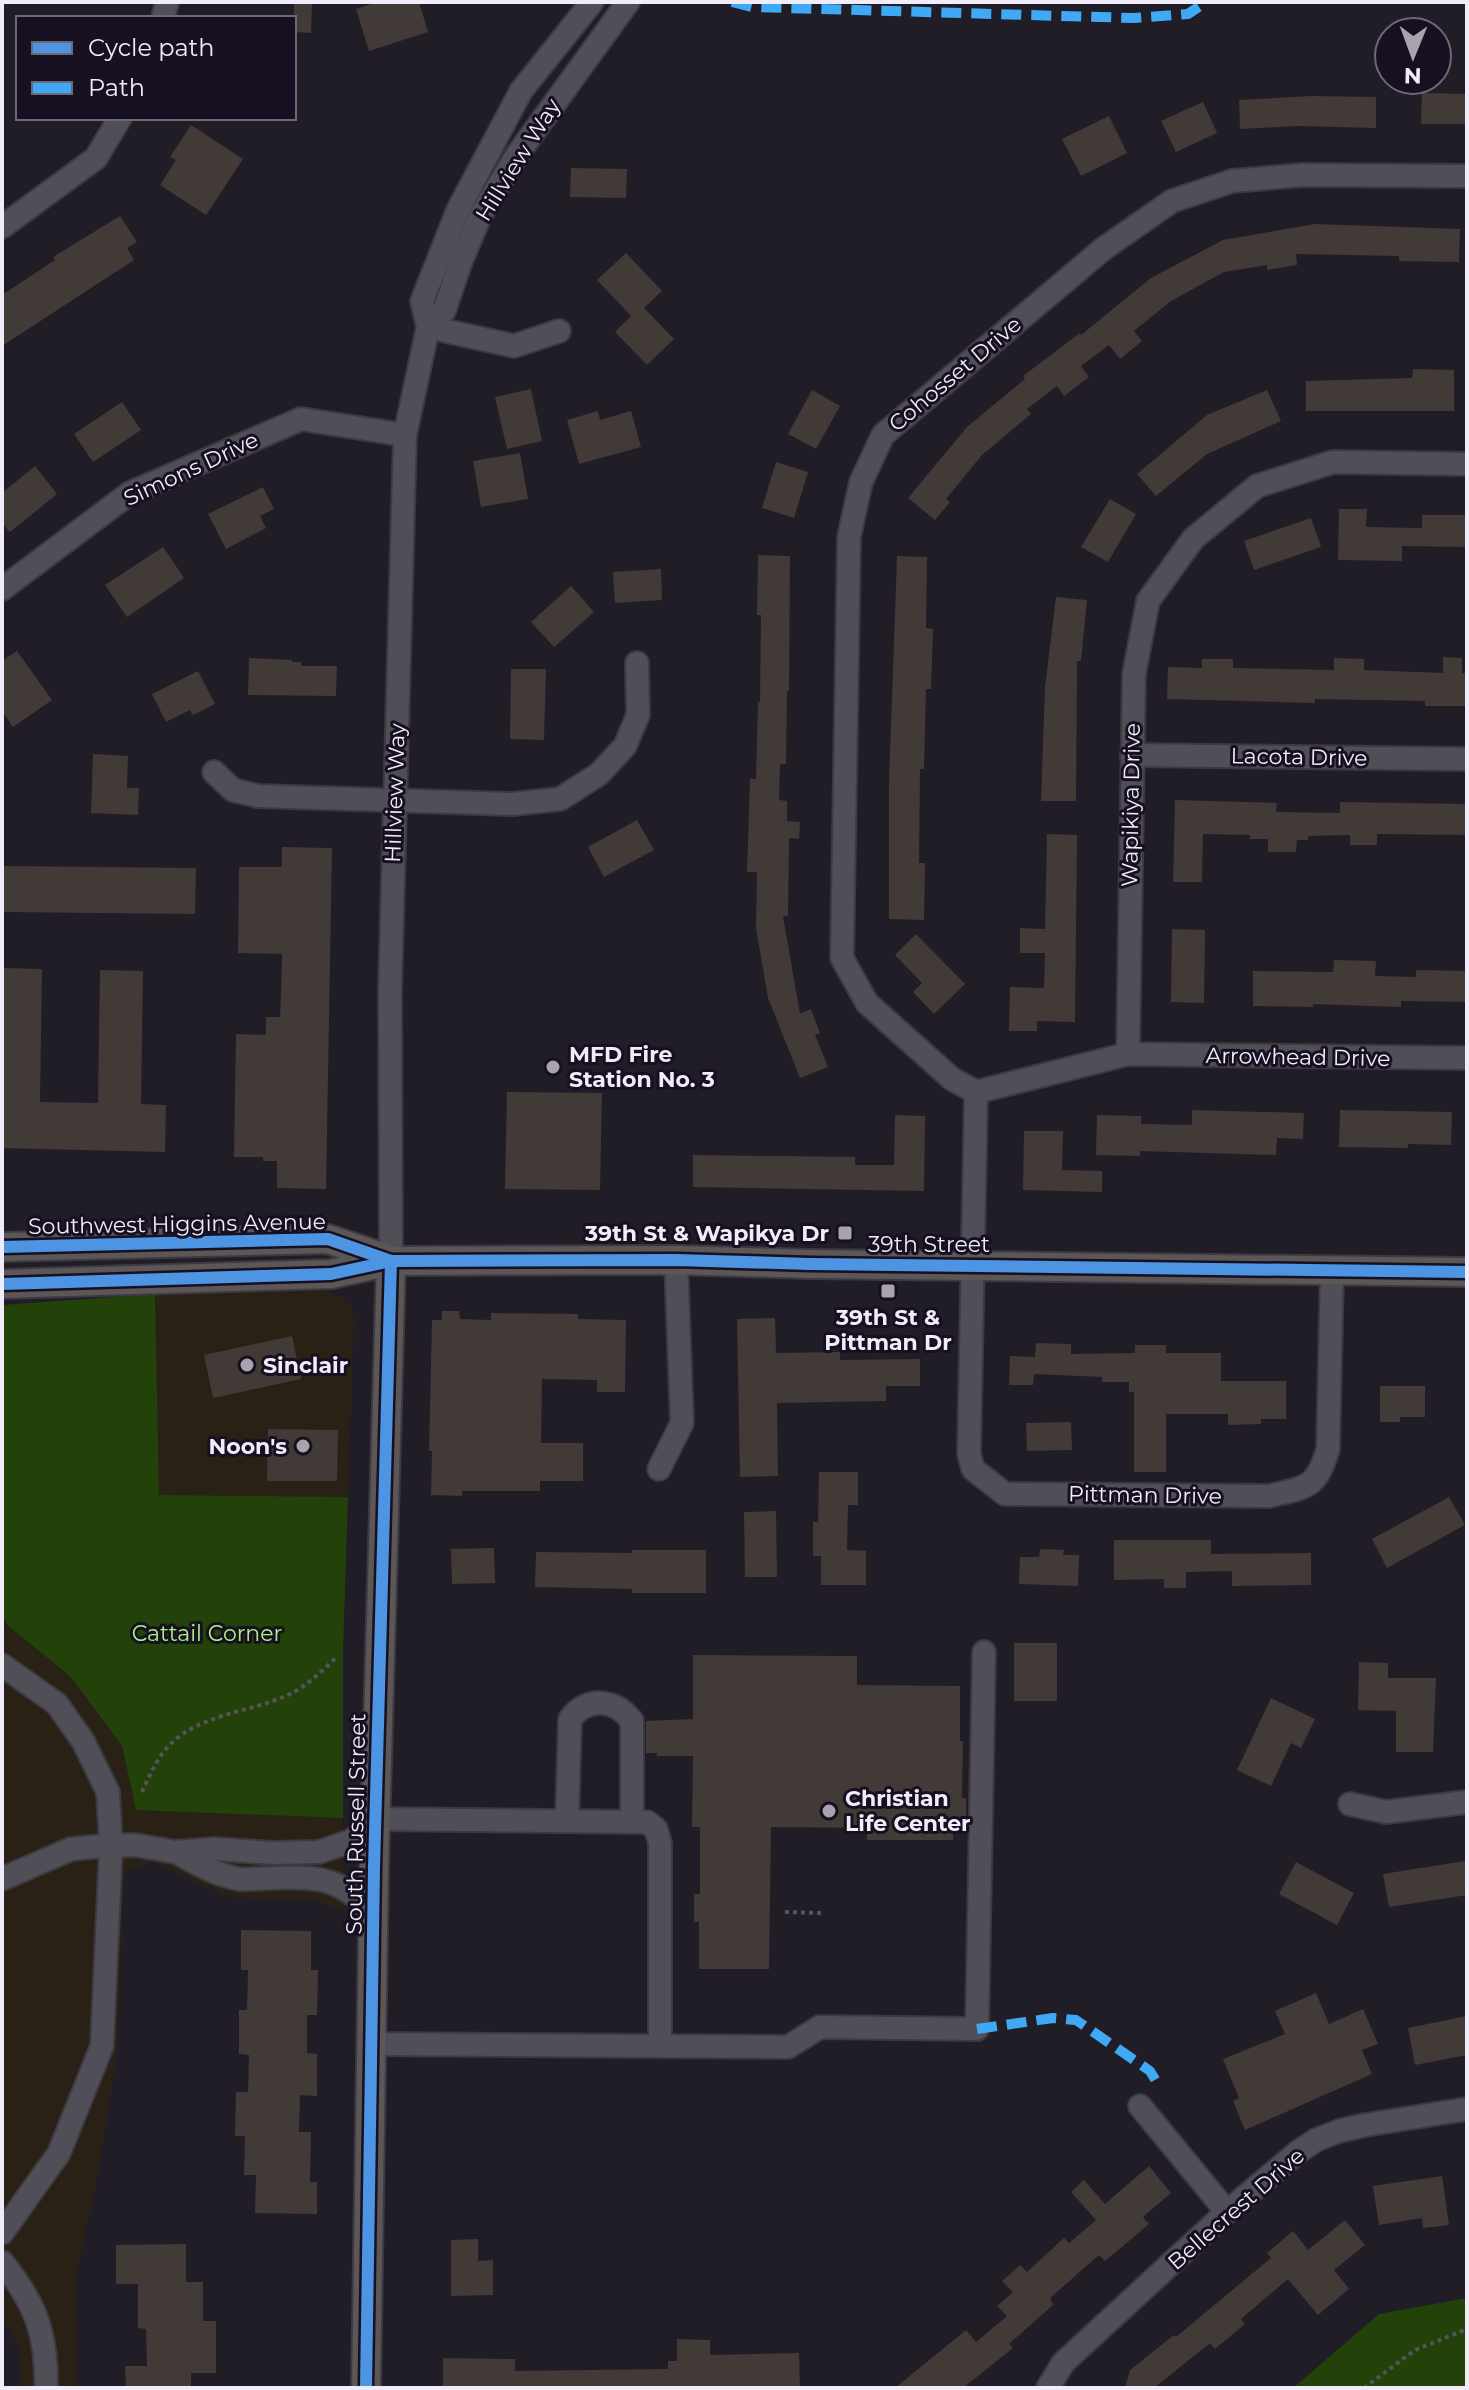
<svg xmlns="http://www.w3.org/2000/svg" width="1469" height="2390" font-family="Montserrat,sans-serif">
	<rect width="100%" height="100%" fill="#201d27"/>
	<g fill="#2a2116">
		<polygon points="325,1290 341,1297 351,1307 354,1317 348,1497 159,1495 155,1294"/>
		<polygon points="2,1614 7,1625 70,1676 122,1746 136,1810 343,1818 345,1910 316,1901 226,1897 153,1861 124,1873 118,2047 97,2180 76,2276 77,2388 21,2388 20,2350 2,2317"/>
	</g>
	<g fill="#23420a">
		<polygon points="155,1294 159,1495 348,1497 343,1650 343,1818 136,1810 122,1746 70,1676 7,1625 2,1614 2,1305"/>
		<polygon points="1467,2298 1467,2388 1293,2388 1379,2314"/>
	</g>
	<g fill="#413a36">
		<polygon points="294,2 312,2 311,33 294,32"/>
		<polygon points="377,2 419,2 428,32 369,51 356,9"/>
		<polygon points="1422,93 1467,94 1467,124 1421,124"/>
		<polygon points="1311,96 1376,97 1376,128 1297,126 1240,129 1239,100"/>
		<polygon points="1203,102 1217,133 1176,152 1161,121"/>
		<polygon points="1109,116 1127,153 1081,176 1062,139"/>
		<polygon points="191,125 243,159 206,215 160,185 176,160 170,157"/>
		<polygon points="571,168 627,169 626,198 570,197"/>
		<polygon points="120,216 137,242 127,248 134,260 2,346 2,295 55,260 53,257"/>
		<polygon points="1315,224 1460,229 1459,262 1399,261 1399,256 1296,254 1297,265 1267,270 1267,265 1224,272 1171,301 1134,331 1142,341 1120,359 1109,345 1081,366 1089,377 1064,396 1057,386 1027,409 1031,414 982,455 946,499 950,502 935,520 908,498 967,427 1025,379 1023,376 1080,333 1081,335 1151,278 1223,240"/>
		<polygon points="626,253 662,291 644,308 674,339 647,365 615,332 631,316 597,280"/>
		<polygon points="1413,369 1454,370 1454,411 1306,411 1306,381 1412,378"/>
		<polygon points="531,389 542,441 507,449 495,397"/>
		<polygon points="812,390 840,406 816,449 788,434"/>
		<polygon points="1267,390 1281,421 1207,454 1156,496 1137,474 1207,415"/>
		<polygon points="122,402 141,430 93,462 74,434"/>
		<polygon points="598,411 600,420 631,411 641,447 579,464 567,420"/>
		<polygon points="520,453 528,499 481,507 473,461"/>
		<polygon points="776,462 808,472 794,518 762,508"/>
		<polygon points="35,466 57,494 10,532 2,523 2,493"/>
		<polygon points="263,487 274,509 260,516 266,528 226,549 208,514"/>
		<polygon points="1110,499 1136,514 1108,562 1081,547"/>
		<polygon points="1339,509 1367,509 1366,527 1422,528 1422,515 1467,515 1467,547 1402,546 1402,561 1338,560"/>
		<polygon points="1311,518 1321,547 1254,570 1244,541"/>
		<polygon points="163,547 184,578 127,617 105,585"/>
		<polygon points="758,555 790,556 789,691 787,691 786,764 780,764 779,800 787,801 787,821 800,822 799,839 789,838 788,916 783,916 800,1014 811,1009 820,1033 815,1035 828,1067 800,1078 768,998 756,928 757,872 747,872 750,779 756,779 758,702 760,702 761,615 757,615"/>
		<polygon points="897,556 927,557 926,628 933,629 931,689 926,689 924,769 920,769 919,863 925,863 924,920 889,919 889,780"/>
		<polygon points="661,569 662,600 615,603 613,572"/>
		<polygon points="571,586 594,612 554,647 531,622"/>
		<polygon points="1056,597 1087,600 1081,661 1077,661 1076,801 1041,801 1045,688"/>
		<polygon points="17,651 52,700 13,727 2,711 2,661"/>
		<polygon points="1443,657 1462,658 1462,673 1467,673 1467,706 1425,706 1425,701 1315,699 1315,703 1167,699 1168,667 1202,668 1202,659 1233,659 1233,668 1334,670 1334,658 1364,659 1364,670 1443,673"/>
		<polygon points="249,658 292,660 292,662 301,662 301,666 337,666 336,696 248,695"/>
		<polygon points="511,669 546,669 544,740 510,739"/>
		<polygon points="198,671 215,704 193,715 190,710 166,722 152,694"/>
		<polygon points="93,754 128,756 127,788 139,788 138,815 91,813"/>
		<polygon points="1175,800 1277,803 1276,812 1340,813 1340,802 1467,804 1467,835 1377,834 1377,845 1350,845 1350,835 1308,836 1308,840 1297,840 1296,852 1268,852 1268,839 1250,839 1250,835 1203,834 1202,882 1173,882"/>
		<polygon points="637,820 654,850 604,877 588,847"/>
		<polygon points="1047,834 1077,835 1075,1022 1037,1021 1037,1031 1009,1031 1010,987 1044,988 1045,953 1020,953 1020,928 1045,929"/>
		<polygon points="282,847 332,848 326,1189 277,1188 277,1161 263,1161 263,1157 234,1157 236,1034 266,1035 266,1017 280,1017 281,997 282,954 238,953 239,867 282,867"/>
		<polygon points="2,866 196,868 195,914 2,912"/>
		<polygon points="1172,929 1205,930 1204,1003 1171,1002"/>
		<polygon points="916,934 965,984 934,1014 913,992 922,983 895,955"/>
		<polygon points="1334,960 1376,961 1375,976 1416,977 1416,970 1467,971 1467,1002 1401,1001 1401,1007 1313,1004 1313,1007 1253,1006 1253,971 1333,972"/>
		<polygon points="2,968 42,969 40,1102 98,1103 100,970 143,971 141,1104 166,1105 165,1152 2,1148"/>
		<polygon points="507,1092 602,1093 600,1190 505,1189"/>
		<polygon points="1192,1110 1304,1113 1303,1139 1277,1138 1276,1155 1140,1151 1140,1156 1096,1155 1097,1115 1141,1116 1141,1124 1192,1125"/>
		<polygon points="1340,1110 1452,1112 1451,1145 1408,1144 1408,1148 1339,1147"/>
		<polygon points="895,1115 925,1116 924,1191 693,1187 693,1155 855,1157 855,1165 894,1165"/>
		<polygon points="1024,1131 1063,1131 1062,1170 1102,1171 1102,1192 1023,1190"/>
		<polygon points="442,1311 459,1311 460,1319 491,1320 491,1313 578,1314 578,1319 626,1320 625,1392 597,1392 597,1380 542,1379 541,1443 583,1443 583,1481 540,1481 540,1491 462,1491 462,1496 431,1495 432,1451 429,1451 432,1320 442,1320"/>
		<polygon points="775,1318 776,1353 840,1352 840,1360 920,1359 920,1386 886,1386 886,1401 777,1403 778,1476 740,1477 737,1319"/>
		<polygon points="292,1336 301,1379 213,1398 204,1355"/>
		<polygon points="1036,1343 1071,1344 1071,1354 1135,1353 1135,1345 1166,1345 1166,1353 1221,1353 1221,1381 1286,1381 1286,1419 1261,1419 1261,1424 1228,1425 1228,1414 1166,1414 1166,1472 1134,1472 1134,1392 1129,1392 1129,1382 1102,1382 1102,1377 1034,1374 1033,1385 1009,1385 1010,1356 1035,1357"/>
		<polygon points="1380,1386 1425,1386 1425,1417 1400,1417 1400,1422 1380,1422"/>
		<polygon points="1071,1422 1072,1450 1027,1451 1026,1423"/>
		<polygon points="268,1429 338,1430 337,1481 267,1481"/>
		<polygon points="819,1472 858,1472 858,1505 848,1505 847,1550 866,1551 866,1585 821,1585 821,1556 813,1556 813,1522 818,1522"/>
		<polygon points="1449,1497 1465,1525 1387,1568 1372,1539"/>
		<polygon points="776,1511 777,1577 745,1577 744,1512"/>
		<polygon points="1114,1540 1211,1540 1211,1554 1311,1553 1311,1585 1232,1586 1232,1571 1186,1572 1186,1588 1164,1588 1164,1579 1114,1580"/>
		<polygon points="494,1548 495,1583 452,1584 451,1549"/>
		<polygon points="1040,1549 1064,1550 1063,1555 1079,1555 1078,1586 1019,1584 1020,1557 1039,1557"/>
		<polygon points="632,1550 706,1550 706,1593 632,1593 632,1589 535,1587 536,1552 632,1553"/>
		<rect x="1014" y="1643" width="43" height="58"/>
		<polygon points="693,1655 857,1656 857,1685 960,1686 960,1741 963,1741 962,1798 966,1798 966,1823 953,1823 953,1840 867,1840 867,1828 771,1827 769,1969 699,1969 699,1922 694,1922 694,1894 700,1894 700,1827 692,1827 693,1756 657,1756 657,1753 646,1753 646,1721 693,1719"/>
		<polygon points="1359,1662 1388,1663 1388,1678 1436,1678 1433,1752 1396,1752 1396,1711 1358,1710"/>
		<polygon points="1271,1698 1315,1719 1301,1748 1291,1743 1271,1786 1237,1770"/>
		<polygon points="1465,1861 1467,1895 1389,1907 1383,1874"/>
		<polygon points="1296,1862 1354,1893 1337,1925 1279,1894"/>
		<polygon points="241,1930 311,1931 311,1970 318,1970 317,2015 307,2015 307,2053 317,2054 317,2096 300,2095 299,2132 311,2132 310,2182 317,2182 317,2214 255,2213 256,2175 244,2175 245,2136 235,2136 236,2092 248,2092 249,2055 239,2054 239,2010 247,2010 248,1970 241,1970"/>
		<polygon points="1316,1993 1329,2024 1363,2009 1378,2044 1362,2050 1372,2074 1245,2130 1233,2101 1239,2098 1223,2059 1285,2034 1275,2011"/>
		<polygon points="1467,2016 1467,2055 1415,2065 1408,2028"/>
		<polygon points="1149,2166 1171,2193 1143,2217 1149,2224 1105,2261 1099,2255 1050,2298 1053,2305 1009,2344 1013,2348 963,2388 895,2388 966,2330 976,2342 1007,2316 997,2306 1013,2292 1002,2281 1020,2265 1027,2272 1064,2238 1069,2243 1096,2220 1071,2192 1084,2180 1105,2204"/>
		<polygon points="1442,2176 1449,2225 1423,2228 1422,2218 1379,2225 1373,2186"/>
		<polygon points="1345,2220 1365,2245 1334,2270 1349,2289 1318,2315 1288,2279 1241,2319 1245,2324 1215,2349 1210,2343 1154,2388 1125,2388 1130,2370 1174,2335 1176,2337 1271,2258 1267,2253 1293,2231 1308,2250"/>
		<polygon points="478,2239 478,2261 493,2260 493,2295 451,2296 451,2240"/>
		<polygon points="186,2244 186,2282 203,2282 203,2321 216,2321 216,2373 191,2373 191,2388 126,2388 125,2366 147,2366 146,2329 138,2328 138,2284 116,2284 116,2245"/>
		<polygon points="677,2339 710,2340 710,2355 799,2353 800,2388 443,2388 443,2358 515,2359 515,2371 668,2369 668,2361 677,2361"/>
	</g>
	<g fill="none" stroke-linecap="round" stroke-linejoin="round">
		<defs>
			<g id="minor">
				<polyline points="163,18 167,2"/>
				<polyline points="2,227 96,158 120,118"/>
				<polyline points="428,327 444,311 461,261 480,216 517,155 628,2"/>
				<polyline points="428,327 514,346 559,331"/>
				<polyline points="2,589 130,493 301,419 405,435"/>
				<polyline points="1132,755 1467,759"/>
				<polyline points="214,772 233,790 258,796 513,804 560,799 599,774 625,746 638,715 637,663"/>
				<polyline points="1128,1054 1134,674 1148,601 1193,539 1257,486 1333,462 1467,464"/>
				<polyline points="976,1092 952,1079 867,1003 842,958 849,537 861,482 883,435 1103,249 1172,201 1232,181 1303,175 1467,176"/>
				<path d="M976 1092 969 1454 973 1469 1005 1494 1269 1496C1307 1487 1316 1489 1328 1449L1332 1270"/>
				<polyline points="976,1092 1128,1054 1467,1058"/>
				<polyline points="391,1261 390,990 405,435 428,327 422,301 458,210 521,91 592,2"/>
				<polyline points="659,1469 682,1423 676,1260"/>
				<polyline points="2,1665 57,1704 83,1741 108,1792 111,1846 102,2046 59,2153 2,2233"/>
				<polyline points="1350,1804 1386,1812 1467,1802"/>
				<path d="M567 1821 570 1719C588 1696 615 1699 632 1721V1822"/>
				<path d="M176 1852C196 1863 217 1876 240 1879 250 1880 261 1878 272 1878 319 1876 341 1878 374 1914"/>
				<polyline points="2,1879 71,1849 103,1846 136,1845 175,1852 215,1849 273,1853 319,1852 351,1841 376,1819 647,1822 656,1829 660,1843 660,2046"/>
				<polyline points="371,2044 788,2047 820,2027 977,2029 984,1652"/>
				<polyline points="1140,2106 1227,2212"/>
				<path d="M2 2262C36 2304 47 2334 46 2388"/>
				<polyline points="1048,2388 1063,2363 1227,2212 1298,2152 1316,2140 1339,2131 1365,2125 1467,2109"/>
			</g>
			<g id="major">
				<polyline points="2,1247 328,1239 390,1260"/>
				<polyline points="2,1284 331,1274 391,1261 676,1260 810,1264 1467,1272"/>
				<polyline points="366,2388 374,1868 391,1261"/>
			</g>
		</defs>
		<use href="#minor" stroke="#3c3941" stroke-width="26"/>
		<use href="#major" stroke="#3c3941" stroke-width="32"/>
		<g stroke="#56535a" stroke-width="4" stroke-dasharray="4 4" stroke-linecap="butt">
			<path d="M142 1792C148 1779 154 1765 162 1754 192 1713 248 1714 290 1694 307 1686 324 1669 338 1656"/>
			<polyline points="785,1912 821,1913"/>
			<polyline points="1364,2388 1415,2350 1467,2329"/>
		</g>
		<use href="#minor" stroke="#504e56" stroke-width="22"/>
		<use href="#major" stroke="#5c5657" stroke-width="28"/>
		<g stroke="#3fa9f5" stroke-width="10" stroke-dasharray="20 10" stroke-linecap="butt">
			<polyline points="732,2 752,7 1133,18 1188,14 1206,2"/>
			<polyline points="977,2029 1053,2018 1076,2020 1150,2071 1159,2086"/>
		</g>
		<defs>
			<g id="cycleway">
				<polyline points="2,1247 328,1239 391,1261"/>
				<polyline points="2,1284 331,1274 391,1261 676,1260 810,1264 1467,1272"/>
				<polyline points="366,2388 374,1868 391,1261"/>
			</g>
		</defs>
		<use href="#cycleway" stroke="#161021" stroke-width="17"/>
		<use href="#cycleway" stroke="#4d94e3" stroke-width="12"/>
	</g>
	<g fill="#a7a4b0" stroke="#161021" stroke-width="3">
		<circle cx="553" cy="1067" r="8"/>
		<rect x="837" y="1225" width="16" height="16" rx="4"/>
		<rect x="880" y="1283" width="16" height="16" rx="4"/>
		<circle cx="247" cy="1365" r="8"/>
		<circle cx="303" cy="1446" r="8"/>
		<circle cx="829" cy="1811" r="8"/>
	</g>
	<g text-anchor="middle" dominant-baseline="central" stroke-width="6" stroke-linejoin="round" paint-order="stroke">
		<g font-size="22" fill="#f0ecf9" stroke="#161021">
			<text transform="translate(518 160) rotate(-58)">Hillview Way</text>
			<text transform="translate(955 374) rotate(-40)">Cohosset Drive</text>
			<text transform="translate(191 469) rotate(-25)">Simons Drive</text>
			<text transform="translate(1299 757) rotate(1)">Lacota Drive</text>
			<text transform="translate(395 793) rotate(-88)">Hillview Way</text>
			<text transform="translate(1131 805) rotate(-89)">Wapikiya Drive</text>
			<text transform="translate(1298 1057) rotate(1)">Arrowhead Drive</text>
			<text transform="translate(177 1224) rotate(-1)">Southwest Higgins Avenue</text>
			<text x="929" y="1244">39th Street</text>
			<text transform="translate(1145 1495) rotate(1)">Pittman Drive</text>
			<text transform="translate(356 1824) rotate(-89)">South Russell Street</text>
			<text transform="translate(1236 2209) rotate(-41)">Bellecrest Drive</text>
		</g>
		<g font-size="22" font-weight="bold" fill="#f0ecf9" stroke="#161021" text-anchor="start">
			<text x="569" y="1054">MFD Fire<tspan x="569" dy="25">Station No. 3</tspan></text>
			<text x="829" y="1233" text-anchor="end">39th St &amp; Wapikya Dr</text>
			<text x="888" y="1317" text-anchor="middle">39th St &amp;<tspan x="888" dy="25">Pittman Dr</tspan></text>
			<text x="263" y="1365">Sinclair</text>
			<text x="287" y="1446" text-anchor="end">Noon's</text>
			<text x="845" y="1798">Christian<tspan x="845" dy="25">Life Center</tspan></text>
		</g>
		<g font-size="22" fill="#abf183" stroke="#161021">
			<text x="207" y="1633">Cattail Corner</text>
		</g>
	</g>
	<rect width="1469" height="2390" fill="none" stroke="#f0ecf9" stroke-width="8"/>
	<rect x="16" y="16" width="280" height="104" fill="#161021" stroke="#6d6877" stroke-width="2"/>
	<rect x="32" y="42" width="40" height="12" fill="#4d94e3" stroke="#6d6877" stroke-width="2"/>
	<text x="88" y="56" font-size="24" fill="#f0ecf9">Cycle path</text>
	<rect x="32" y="82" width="40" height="12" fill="#3fa9f5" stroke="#6d6877" stroke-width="2"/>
	<text x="88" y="96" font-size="24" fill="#f0ecf9">Path</text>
	<g transform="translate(1413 56) rotate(181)"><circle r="38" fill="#161021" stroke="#6d6877" stroke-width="2"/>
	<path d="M0-6L14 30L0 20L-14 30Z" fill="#a7a4b0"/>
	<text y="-12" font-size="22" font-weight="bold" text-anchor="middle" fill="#f0ecf9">N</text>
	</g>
</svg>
